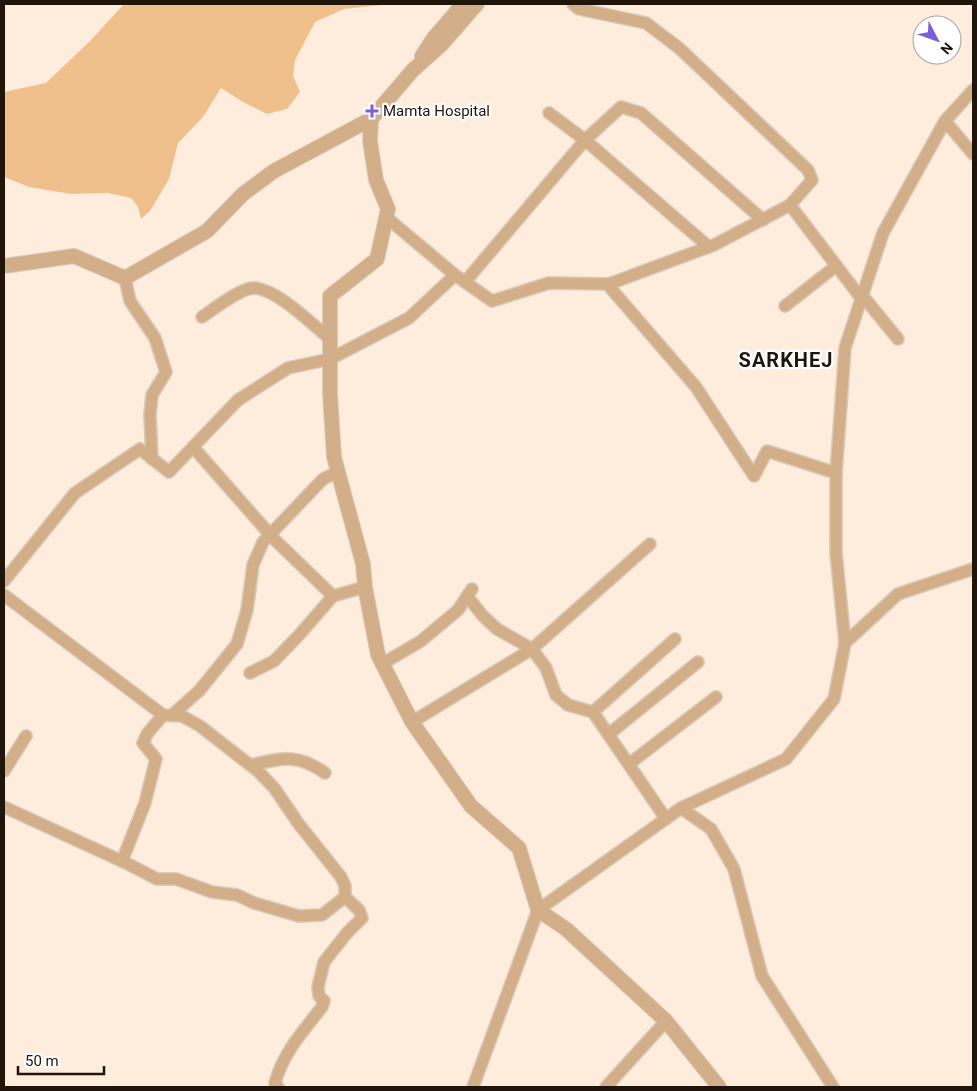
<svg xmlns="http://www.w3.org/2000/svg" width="977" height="1091" font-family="Roboto,sans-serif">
	<rect width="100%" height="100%" fill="#feeddd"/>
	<polygon fill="#efbf8c" points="124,4 391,4 344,9 315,22 295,60 293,76 300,92 287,109 267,114 243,102 221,88 203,117 178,143 169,179 150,211 141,219 138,207 131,198 108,193 71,194 29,187 4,177 4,92 46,83 91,40"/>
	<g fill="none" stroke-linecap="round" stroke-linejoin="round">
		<defs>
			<g id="minor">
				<polyline points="573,4 579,9 646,23 679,48 808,170 812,180 790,205"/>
				<polyline points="549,113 585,140 621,107 641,113 763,220"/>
				<polyline points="945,121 973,154"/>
				<polyline points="386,217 455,275"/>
				<polyline points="125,278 130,301 155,338 166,372 152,395 150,415 152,459"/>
				<polyline points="465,282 585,140 709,247"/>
				<polyline points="607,284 696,387 754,476 767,451 836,473"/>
				<polyline points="862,295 898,339"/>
				<polyline points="785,306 836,266"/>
				<path d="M202 317C214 309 239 289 253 288 276 288 312 324 330 339"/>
				<polyline points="193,447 274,539 333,596"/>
				<polyline points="4,581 75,493 140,449 169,472 238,400 288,368 330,359 409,318 455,275 492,301 549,283 609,284 714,245 790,205 861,298"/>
				<path d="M4 595 163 715 182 716 200 726 259 772 275 789 298 823 341 877 345 886V897L359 910 362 918 347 933 324 962 318 987 319 996 324 1001 322 1007C304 1030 283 1053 275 1083L278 1087"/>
				<polyline points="467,596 483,616 497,629 532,649 546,668 556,695 568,705 593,712"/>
				<polyline points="845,643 898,594 973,569"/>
				<polyline points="382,664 421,641 458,610 472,589"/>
				<polyline points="250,673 274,661 300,634 333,596 365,587"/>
				<polyline points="172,715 199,691 237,644 247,610 253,565 263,542 323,479 338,472"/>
				<polyline points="412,722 532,649 650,544"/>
				<polyline points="609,734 698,662"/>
				<polyline points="629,764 716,697"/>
				<path d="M251 765C282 758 297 753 325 773"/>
				<polyline points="4,771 26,736"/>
				<polyline points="4,807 128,864 157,879 176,879 212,892 237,895 254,903 299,916 322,915 345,897"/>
				<polyline points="681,808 711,829 734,869 762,976 833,1087"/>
				<polyline points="666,819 593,712 675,639"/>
				<polyline points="122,861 145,803 156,759 143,743 147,734 163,715"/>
				<polyline points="473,1087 538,910 681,808 786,759 834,699 845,643 836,553 836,473 845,348 883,233 945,121 973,90"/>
				<polyline points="606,1087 666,1021"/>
			</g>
			<g id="tertiary">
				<polyline points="422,56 433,39 463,4"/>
				<polyline points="371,119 370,141 376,180 388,209 377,259 330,296 330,393 334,457 363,564 365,587 378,655 412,722 471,806 519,848 538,910 566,929 666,1021 719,1087"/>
				<polyline points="4,266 74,256 125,278 207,231 243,194 274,171 371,119 413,70 442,44 477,4"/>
			</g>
		</defs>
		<use href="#minor" stroke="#dacabb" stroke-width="14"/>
		<use href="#tertiary" stroke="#dacabb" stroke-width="16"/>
		<use href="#minor" stroke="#d3af89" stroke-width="11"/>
		<use href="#tertiary" stroke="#d3af89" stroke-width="14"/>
	</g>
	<path fill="#7c5ed9" stroke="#fff" stroke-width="2" d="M369.5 103.5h5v5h5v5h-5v5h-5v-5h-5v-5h5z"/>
	<g text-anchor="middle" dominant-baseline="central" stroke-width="4.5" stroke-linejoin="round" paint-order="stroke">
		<g font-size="15" fill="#1f150b" stroke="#fff" text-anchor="start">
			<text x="383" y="111">Mamta Hospital</text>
		</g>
		<g font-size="20" font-weight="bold" letter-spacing="1" fill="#1f150b" stroke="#fff">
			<text x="786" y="360">SARKHEJ</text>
		</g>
	</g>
	<rect width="977" height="1091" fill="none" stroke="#1f150b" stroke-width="10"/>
	<g transform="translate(937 40) rotate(131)"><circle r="24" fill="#ffffff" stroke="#a5a19d"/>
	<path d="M0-4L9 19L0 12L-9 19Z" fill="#7c5ed9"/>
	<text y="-8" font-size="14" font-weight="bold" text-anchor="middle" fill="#1f150b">N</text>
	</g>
	<path d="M18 1066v8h86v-8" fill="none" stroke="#1f150b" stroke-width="2.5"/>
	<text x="25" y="1066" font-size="15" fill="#1f150b" stroke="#ffffff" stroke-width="4" paint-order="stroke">50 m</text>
</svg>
